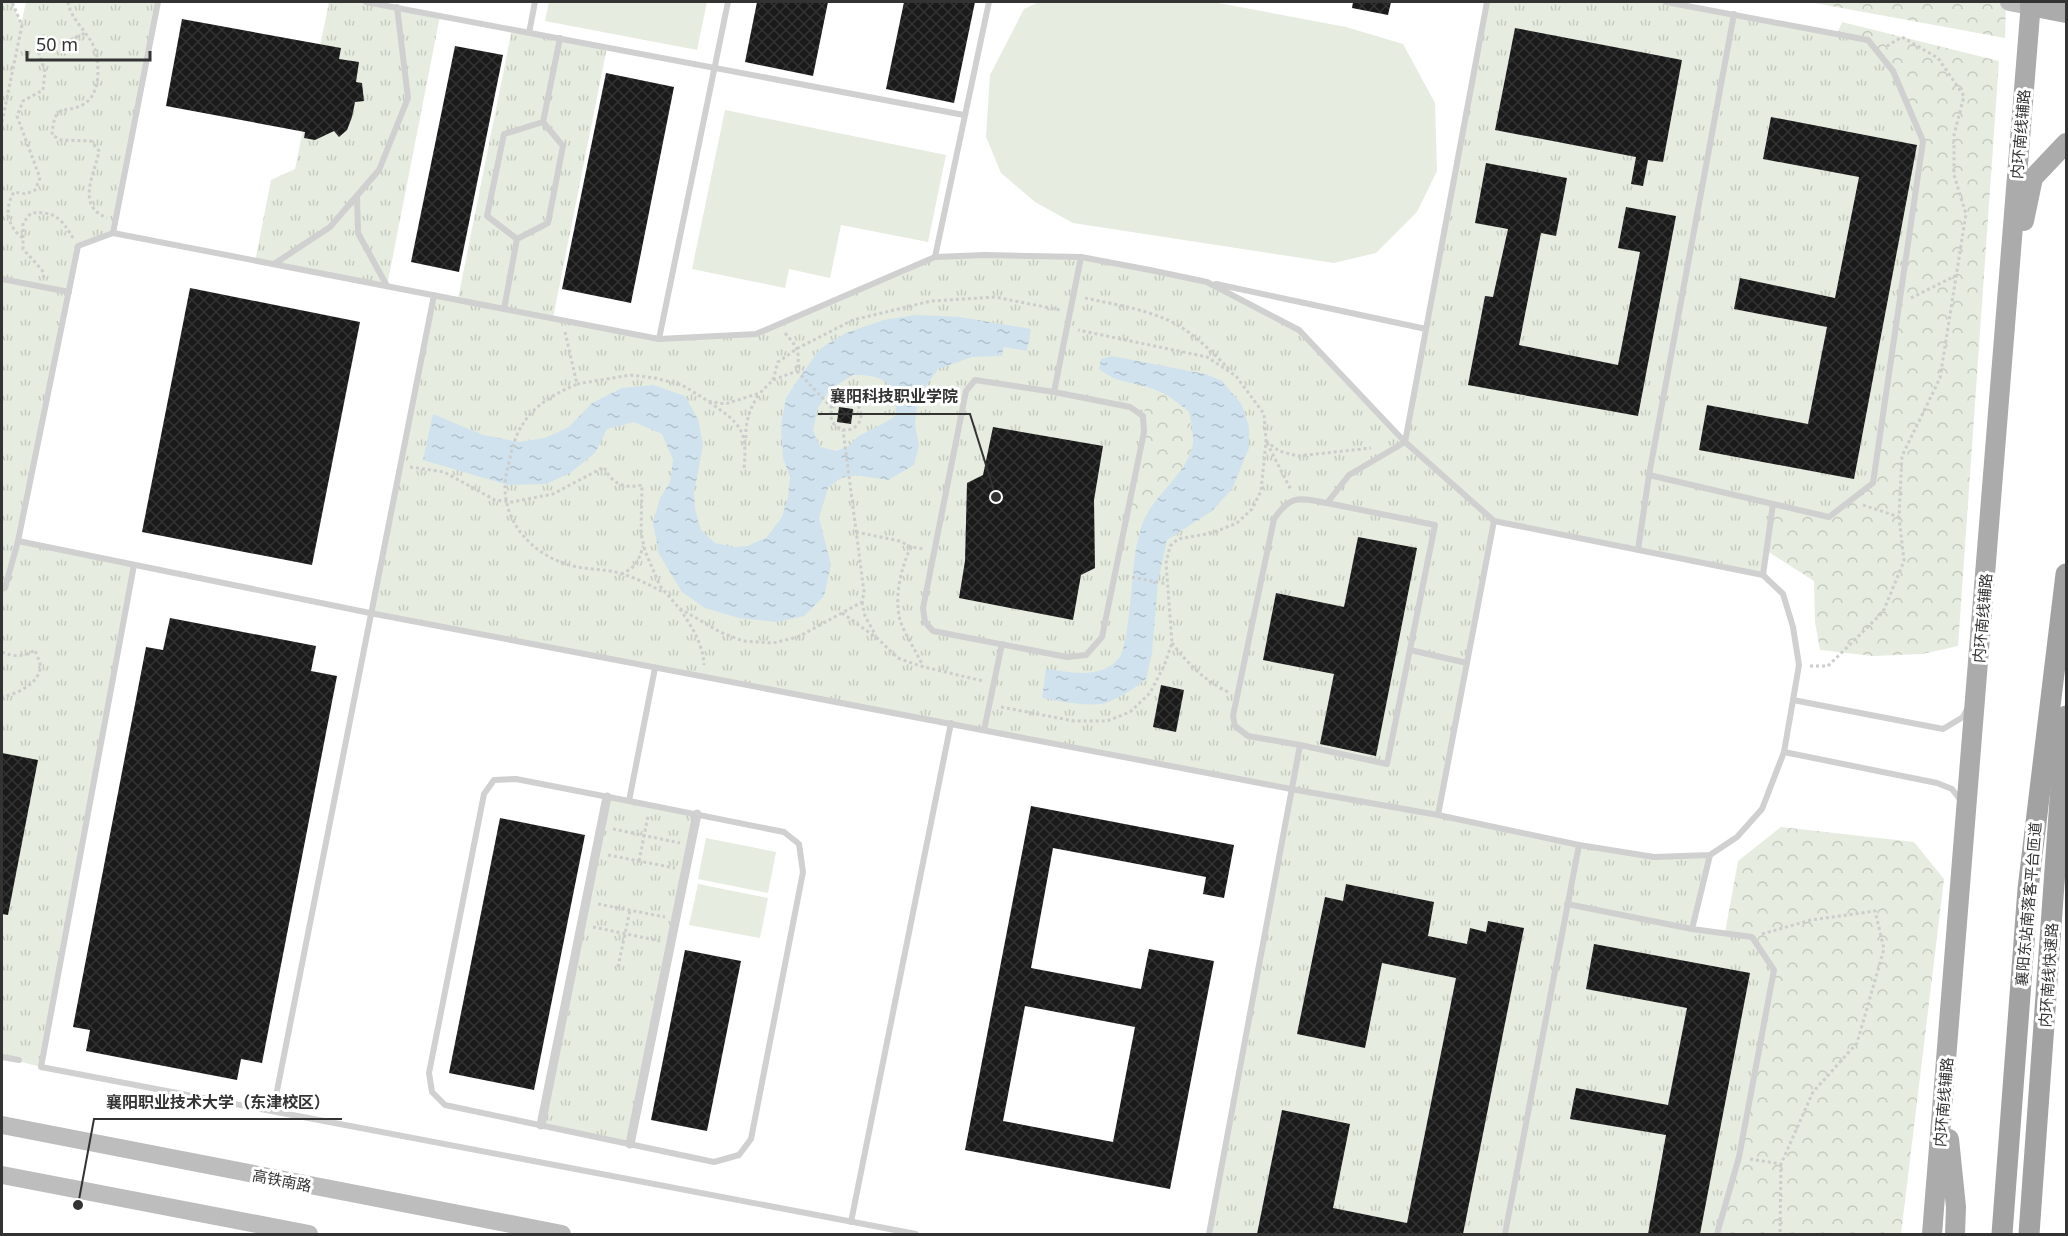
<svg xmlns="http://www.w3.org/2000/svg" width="2068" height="1236" font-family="'Noto Sans','Noto Sans SC',sans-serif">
	<defs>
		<pattern id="grass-tufts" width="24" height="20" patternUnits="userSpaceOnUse" patternTransform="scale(1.5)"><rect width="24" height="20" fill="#e6ecdf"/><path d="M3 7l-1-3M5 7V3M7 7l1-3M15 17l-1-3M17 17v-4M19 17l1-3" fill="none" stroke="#c6cbc0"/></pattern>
		<pattern id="forest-crowns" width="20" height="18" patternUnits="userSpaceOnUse" patternTransform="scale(1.5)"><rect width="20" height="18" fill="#e6ecdf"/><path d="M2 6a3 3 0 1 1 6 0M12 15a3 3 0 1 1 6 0" fill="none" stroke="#c6cbc0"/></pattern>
		<pattern id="water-ripples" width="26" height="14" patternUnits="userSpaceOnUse" patternTransform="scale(1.5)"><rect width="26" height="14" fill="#cfe2ee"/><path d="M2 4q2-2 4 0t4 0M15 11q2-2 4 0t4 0" fill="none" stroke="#b2c2cd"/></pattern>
		<pattern id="building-cross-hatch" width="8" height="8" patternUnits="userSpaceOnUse" patternTransform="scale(1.5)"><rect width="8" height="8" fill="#1a1a1a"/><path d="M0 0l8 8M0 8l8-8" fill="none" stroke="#333"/></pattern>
	</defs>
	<rect width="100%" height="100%" fill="#fff"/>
	<g fill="url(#grass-tufts)">
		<polygon points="2,2 12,2 21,24 26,2 158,2 113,233 78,247 18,541 134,565 41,1067 2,1057"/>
		<polygon points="329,2 366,2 440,16 387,286 255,262 271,180 295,169"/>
		<polygon points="1487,2 1666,2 1868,40 1893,71 1923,141 1873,483 1829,517 1773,504 1763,575 1494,522 1438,815 1653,857 1710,855 1692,929 1752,937 1774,970 1739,1157 1717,1234 1209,1234 1291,790 370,613 434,295 458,299 512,29 607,47 553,318 659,339 756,334 935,257 1081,257 1207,282 1299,330 1405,442"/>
		<polygon points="607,797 697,814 630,1144 541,1125"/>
	</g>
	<g fill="url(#forest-crowns)">
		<polygon points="1809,2 2006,2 2005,38"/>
		<polygon points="1842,22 1999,61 1958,646 1922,654 1873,656 1820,650 1815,622 1814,581 1767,551 1773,504 1829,517 1873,483 1923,141 1893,71 1868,40 1837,34"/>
		<polygon points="1152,388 1174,398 1189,412 1193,447 1174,481 1151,506 1125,527 1144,432 1143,416"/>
		<polygon points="1781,827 1914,842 1944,879 1901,1234 1717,1234 1739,1157 1774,970 1752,937 1725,933 1738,861"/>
	</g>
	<g fill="#e6ecdf">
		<polygon points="549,2 707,2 697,50 545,21"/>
		<polygon points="1039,2 1213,2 1346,27 1403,44 1435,103 1437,171 1417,212 1376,253 1334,263 1073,223 1035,202 1001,173 986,137 990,75 1024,9"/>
		<polygon points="725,110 946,155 928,242 841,225 830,278 789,269 785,288 692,269"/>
		<polygon points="706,838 776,852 768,893 698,879"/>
		<polygon points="698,884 768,898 760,938 689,925"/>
	</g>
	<g fill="url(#water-ripples)" fill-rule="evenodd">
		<path d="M916 315 960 317 1031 329 1027 351 1004 347 1001 356 972 357 938 369 918 397 915 425 919 446 914 465 888 480 854 475 841 478 828 488 819 518 831 565 824 596 804 616 777 622 739 618 705 608 682 592 659 554 653 523 660 498 670 482 673 460 662 434 634 422 607 429 595 453 570 473 546 484 508 485 423 460 433 414 483 435 519 442 545 438 569 427 592 403 622 388 653 385 685 396 698 419 703 445 694 493 695 509 701 530 715 543 734 547 748 546 767 537 782 517 788 497 790 477 783 458 781 426 786 398 801 375 821 348 846 333 884 320ZM853 375C884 375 896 381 896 415L888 421 857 437 849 446 836 451 820 447 813 430 818 408 830 389Z"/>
		<path d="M1112 356 1205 374 1222 381 1242 405 1249 427V448L1232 489 1212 511 1167 540 1158 582 1152 653 1146 679C1136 687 1113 703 1100 704 1081 706 1061 701 1042 698L1046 669C1071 672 1101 680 1119 658 1129 647 1132 574 1135 555 1136 546 1139 537 1141 528 1150 497 1183 479 1192 448 1195 439 1191 422 1189 412 1178 402 1167 394 1153 389 1132 381 1118 384 1099 369L1101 359Z"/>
	</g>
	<g fill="url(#building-cross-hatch)" fill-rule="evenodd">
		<polygon points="757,2 828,2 813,76 745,62"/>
		<polygon points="904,2 975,2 954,103 886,89"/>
		<polygon points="1353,2 1391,2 1388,15 1352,8"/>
		<polygon points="182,19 341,48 339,59 359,62 356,82 362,83 364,101 355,102 352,117 347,130 339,137 334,131 315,140 304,138 305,132 166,106"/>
		<polygon points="1515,28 1682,60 1663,162 1648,160 1643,186 1631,184 1636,157 1495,130"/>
		<polygon points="455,46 503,55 459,272 411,262"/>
		<polygon points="606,73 674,87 631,303 562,289"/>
		<polygon points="1771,117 1917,145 1854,479 1699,450 1707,405 1808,424 1827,327 1734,309 1740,278 1835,298 1859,177 1763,159"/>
		<polygon points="1486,163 1567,178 1556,236 1541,233 1519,345 1618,365 1640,252 1618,248 1626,207 1676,216 1638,416 1468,385 1485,296 1493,297 1508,229 1475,223"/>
		<polygon points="190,288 360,322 312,565 142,532"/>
		<polygon points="839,407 853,409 851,424 837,422"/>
		<polygon points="993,427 1103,446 1094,500 1095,568 1081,575 1073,620 959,598 965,561 967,483 983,475"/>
		<polygon points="1358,537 1417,548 1376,756 1320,744 1334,674 1263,660 1276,593 1344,607"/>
		<polygon points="170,618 316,646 311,671 337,676 262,1063 241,1059 237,1080 86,1051 90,1030 73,1027 146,647 163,650"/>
		<polygon points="1161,685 1184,690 1176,732 1153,727"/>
		<polygon points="2,753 38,760 8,915 2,914"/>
		<path d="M1031 806 1234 845 1224 898 1203 894 1206 877 1053 848 1031 968 1141 989 1149 949 1214 961 1170 1189 965 1150ZM1025 1006 1135 1027 1113 1142 1003 1121Z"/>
		<polygon points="500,818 585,835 534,1090 449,1073"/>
		<polygon points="1346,884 1434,902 1428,936 1467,944 1470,928 1486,932 1488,921 1524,928 1463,1234 1257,1234 1282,1110 1350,1124 1333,1208 1407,1223 1456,978 1382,963 1365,1048 1297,1034 1325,897 1343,901"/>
		<polygon points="1594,944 1750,973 1700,1234 1648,1234 1666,1135 1570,1119 1576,1088 1668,1105 1687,1008 1586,989"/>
		<polygon points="685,950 741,961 707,1131 651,1120"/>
	</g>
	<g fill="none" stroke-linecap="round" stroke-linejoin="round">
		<g stroke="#cdcdcd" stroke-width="3" stroke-dasharray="3 3" stroke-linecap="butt">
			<path d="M68 2C71 23 95 36 97 58 99 73 99 95 84 104 63 116 55 100 52 135L61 140 91 141 99 151C95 174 75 205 107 218"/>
			<polyline points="2,122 22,25 12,2"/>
			<path d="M23 238V223L31 213C55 211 61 218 73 238"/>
			<path d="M44 278 42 270 23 249V238C7 227 4 208 14 192L26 194 35 190 40 178 17 116 23 101 43 90 45 72 38 50 46 42 64 43 85 33"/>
			<path d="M1085 298C1113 304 1144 309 1170 321 1193 332 1213 353 1231 371"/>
			<polyline points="1911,298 1955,276"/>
			<path d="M565 332 577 384C540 400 518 417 510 458 508 467 505 477 505 485 504 526 536 557 573 566 590 570 607 569 623 574 638 579 652 586 665 593"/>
			<path d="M785 333C798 348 800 351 797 371L832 408"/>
			<polyline points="773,380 778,362 798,348 853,320 931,301 995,297 1060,310"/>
			<polyline points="577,384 630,375 655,378 682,385 708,401 725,404 760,393 773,380 797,371"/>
			<circle cx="846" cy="415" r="15"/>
			<path d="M709 402C740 423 748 430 744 468"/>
			<path d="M746 438C745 422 750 408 759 394"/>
			<polyline points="1266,441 1279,451 1298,456 1371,448"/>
			<polyline points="1267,443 1291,490"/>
			<path d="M410 467 444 472 495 500 512 502 553 494 604 467C612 484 624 489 642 485L641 533 645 551 660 586 679 608 720 632 743 641 773 643 798 637 862 602 864 592 843 430"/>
			<polyline points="1863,505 1899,517"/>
			<polyline points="856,532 900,541 911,547 924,549"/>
			<path d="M911 547C901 567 894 597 900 620 905 635 916 651 923 666"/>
			<path d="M621 574C636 568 639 560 643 546"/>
			<polyline points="1126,576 1167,584"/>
			<polyline points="862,602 865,616 876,636"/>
			<path d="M680 609C692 627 703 644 704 665"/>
			<polyline points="842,613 877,638 898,658 920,666 983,681"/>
			<path d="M1172 643C1188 664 1204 680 1228 692"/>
			<path d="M2 652C13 657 24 657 35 650 36 654 39 659 40 664 42 683 17 694 2 697"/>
			<polyline points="1810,666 1828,666 1883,612 1904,561 1899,517 1902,456 1940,378 1966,214 1954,175 1954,135 1964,96 1938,58 1902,37 1887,46"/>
			<polyline points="1001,707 1074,721 1107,721 1130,712 1150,693 1164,666 1172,643 1166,563 1170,546 1178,539 1212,533 1237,523 1252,509 1261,491 1266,441 1264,414 1236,376 1207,357 1078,330"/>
			<polyline points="613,829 680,843"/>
			<polyline points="608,855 675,868"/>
			<polyline points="639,861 648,816"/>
			<polyline points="598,904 665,917"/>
			<polyline points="593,927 660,941"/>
			<polyline points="1762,934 1811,920 1875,911 1884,949 1857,1043 1813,1092 1781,1164 1780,1234"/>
			<polyline points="618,967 630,910"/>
			<polyline points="1750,1159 1781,1164"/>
		</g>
		<g stroke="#d0d0d0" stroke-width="6">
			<polyline points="366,2 964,115"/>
			<polyline points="529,33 535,2"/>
			<polygon points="543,122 563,146 548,223 517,239 487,216 504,134"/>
			<polyline points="543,122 560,38"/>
			<polyline points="357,196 358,233 387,286"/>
			<polyline points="113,233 158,2"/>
			<polyline points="935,257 989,2"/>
			<polyline points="274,264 330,227 379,170 408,98 397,7"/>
			<polyline points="2,279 69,292"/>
			<polyline points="1216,284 1426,329"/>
			<polyline points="504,309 517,239"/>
			<polyline points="659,339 728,2"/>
			<polyline points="1054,392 975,380 966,391 923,608 925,622 933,631 1067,657 1086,655 1102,637 1144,432 1143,416 1130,407 1054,392 1081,257"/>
			<polyline points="1649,475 1734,14"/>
			<polyline points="1638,550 1649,475 1829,517 1873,483 1923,141 1893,71 1868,40 1666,2"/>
			<polyline points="134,565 41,1067 916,1234"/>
			<polyline points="1763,575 1773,504"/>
			<polyline points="2,589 5,588 18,541"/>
			<polyline points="1410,650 1467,663"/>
			<polyline points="984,730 1002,644"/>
			<polyline points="1300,745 1387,764 1435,525 1327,503"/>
			<polyline points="1784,752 1793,700"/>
			<polyline points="629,801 516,779 494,780 484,794 429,1073 432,1092 445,1105 714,1162 739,1155 751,1139 803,872 799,844 784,832 629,801 655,668"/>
			<polyline points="1962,802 1952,789 1937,783 1784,752 1762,809 1737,837 1710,855 1654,857 1579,845 1438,815 1291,789 370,613 18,541 78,246 113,233 659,339 756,334 935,257 985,255 1081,257 1150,270 1207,282 1299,330 1405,442 1494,521 1763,575 1783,594 1793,627 1799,665 1793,700 1943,729 1963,717 1967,709"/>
			<polyline points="1438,815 1494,521"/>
			<polyline points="1567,904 1692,929 1752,937 1774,970 1739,1157 1717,1234"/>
			<polyline points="1692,929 1710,855"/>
			<polyline points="2,1057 19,1060"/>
			<polyline points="273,1111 434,295"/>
			<polyline points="851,1222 951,723"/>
			<path d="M1209 1234 1300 745 1248 736 1235 726 1233 716 1274 519C1291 494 1299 498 1327 503L1349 475 1405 442 1487 2"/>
			<polyline points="1505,1234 1579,845"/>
		</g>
		<g stroke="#d0d0d0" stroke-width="9">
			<polyline points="541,1125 607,797"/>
			<polyline points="630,1144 697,814"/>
		</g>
		<g stroke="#bdbdbd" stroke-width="18">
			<polyline points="2009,2 2030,6"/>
			<polyline points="2,1125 562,1234"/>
			<polyline points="2,1175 309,1234"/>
		</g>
		<g stroke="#ababab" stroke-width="20">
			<polyline points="2030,6 2066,13"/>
			<polyline points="2024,221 2033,178 2066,143"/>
			<polyline points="1949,1139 1956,1207 1955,1234"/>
			<polyline points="1932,1234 2031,2"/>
		</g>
		<g stroke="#a2a2a2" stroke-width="21">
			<polyline points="2002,1234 2028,889 2066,574"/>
			<polyline points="2029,1234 2066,716"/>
		</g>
	</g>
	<g text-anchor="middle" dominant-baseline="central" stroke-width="6" stroke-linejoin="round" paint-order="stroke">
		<g font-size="15" fill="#333" stroke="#fff">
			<text transform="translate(2020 134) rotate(-85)">内环南线辅路</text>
			<text transform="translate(1982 618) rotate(-85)">内环南线辅路</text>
			<text transform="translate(2028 904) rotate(-85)">襄阳东站南落客平台匝道</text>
			<text transform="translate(2048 975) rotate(-86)">内环南线快速路</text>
			<text transform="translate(1943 1102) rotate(-85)">内环南线辅路</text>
			<text transform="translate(282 1180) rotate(11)">高铁南路</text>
		</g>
	</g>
	<path fill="none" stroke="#333" stroke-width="2" d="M996 497L970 414H818M78 1205L94 1119H342"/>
	<g fill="#333" stroke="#fff" stroke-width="2">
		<circle cx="996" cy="497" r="6"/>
		<circle cx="78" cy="1205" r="6"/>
	</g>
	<g font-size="16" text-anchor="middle" font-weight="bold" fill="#333" stroke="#fff" stroke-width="6" stroke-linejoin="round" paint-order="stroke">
		<text x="894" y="402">襄阳科技职业学院</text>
		<text x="218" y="1108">襄阳职业技术大学（东津校区）</text>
	</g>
	<rect width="2068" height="1236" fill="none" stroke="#333333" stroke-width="6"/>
	<path d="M27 51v9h123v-9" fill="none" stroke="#333333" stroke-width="3"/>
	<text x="36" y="51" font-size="18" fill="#333333" stroke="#ffffff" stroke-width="4.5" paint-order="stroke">50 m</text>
</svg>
